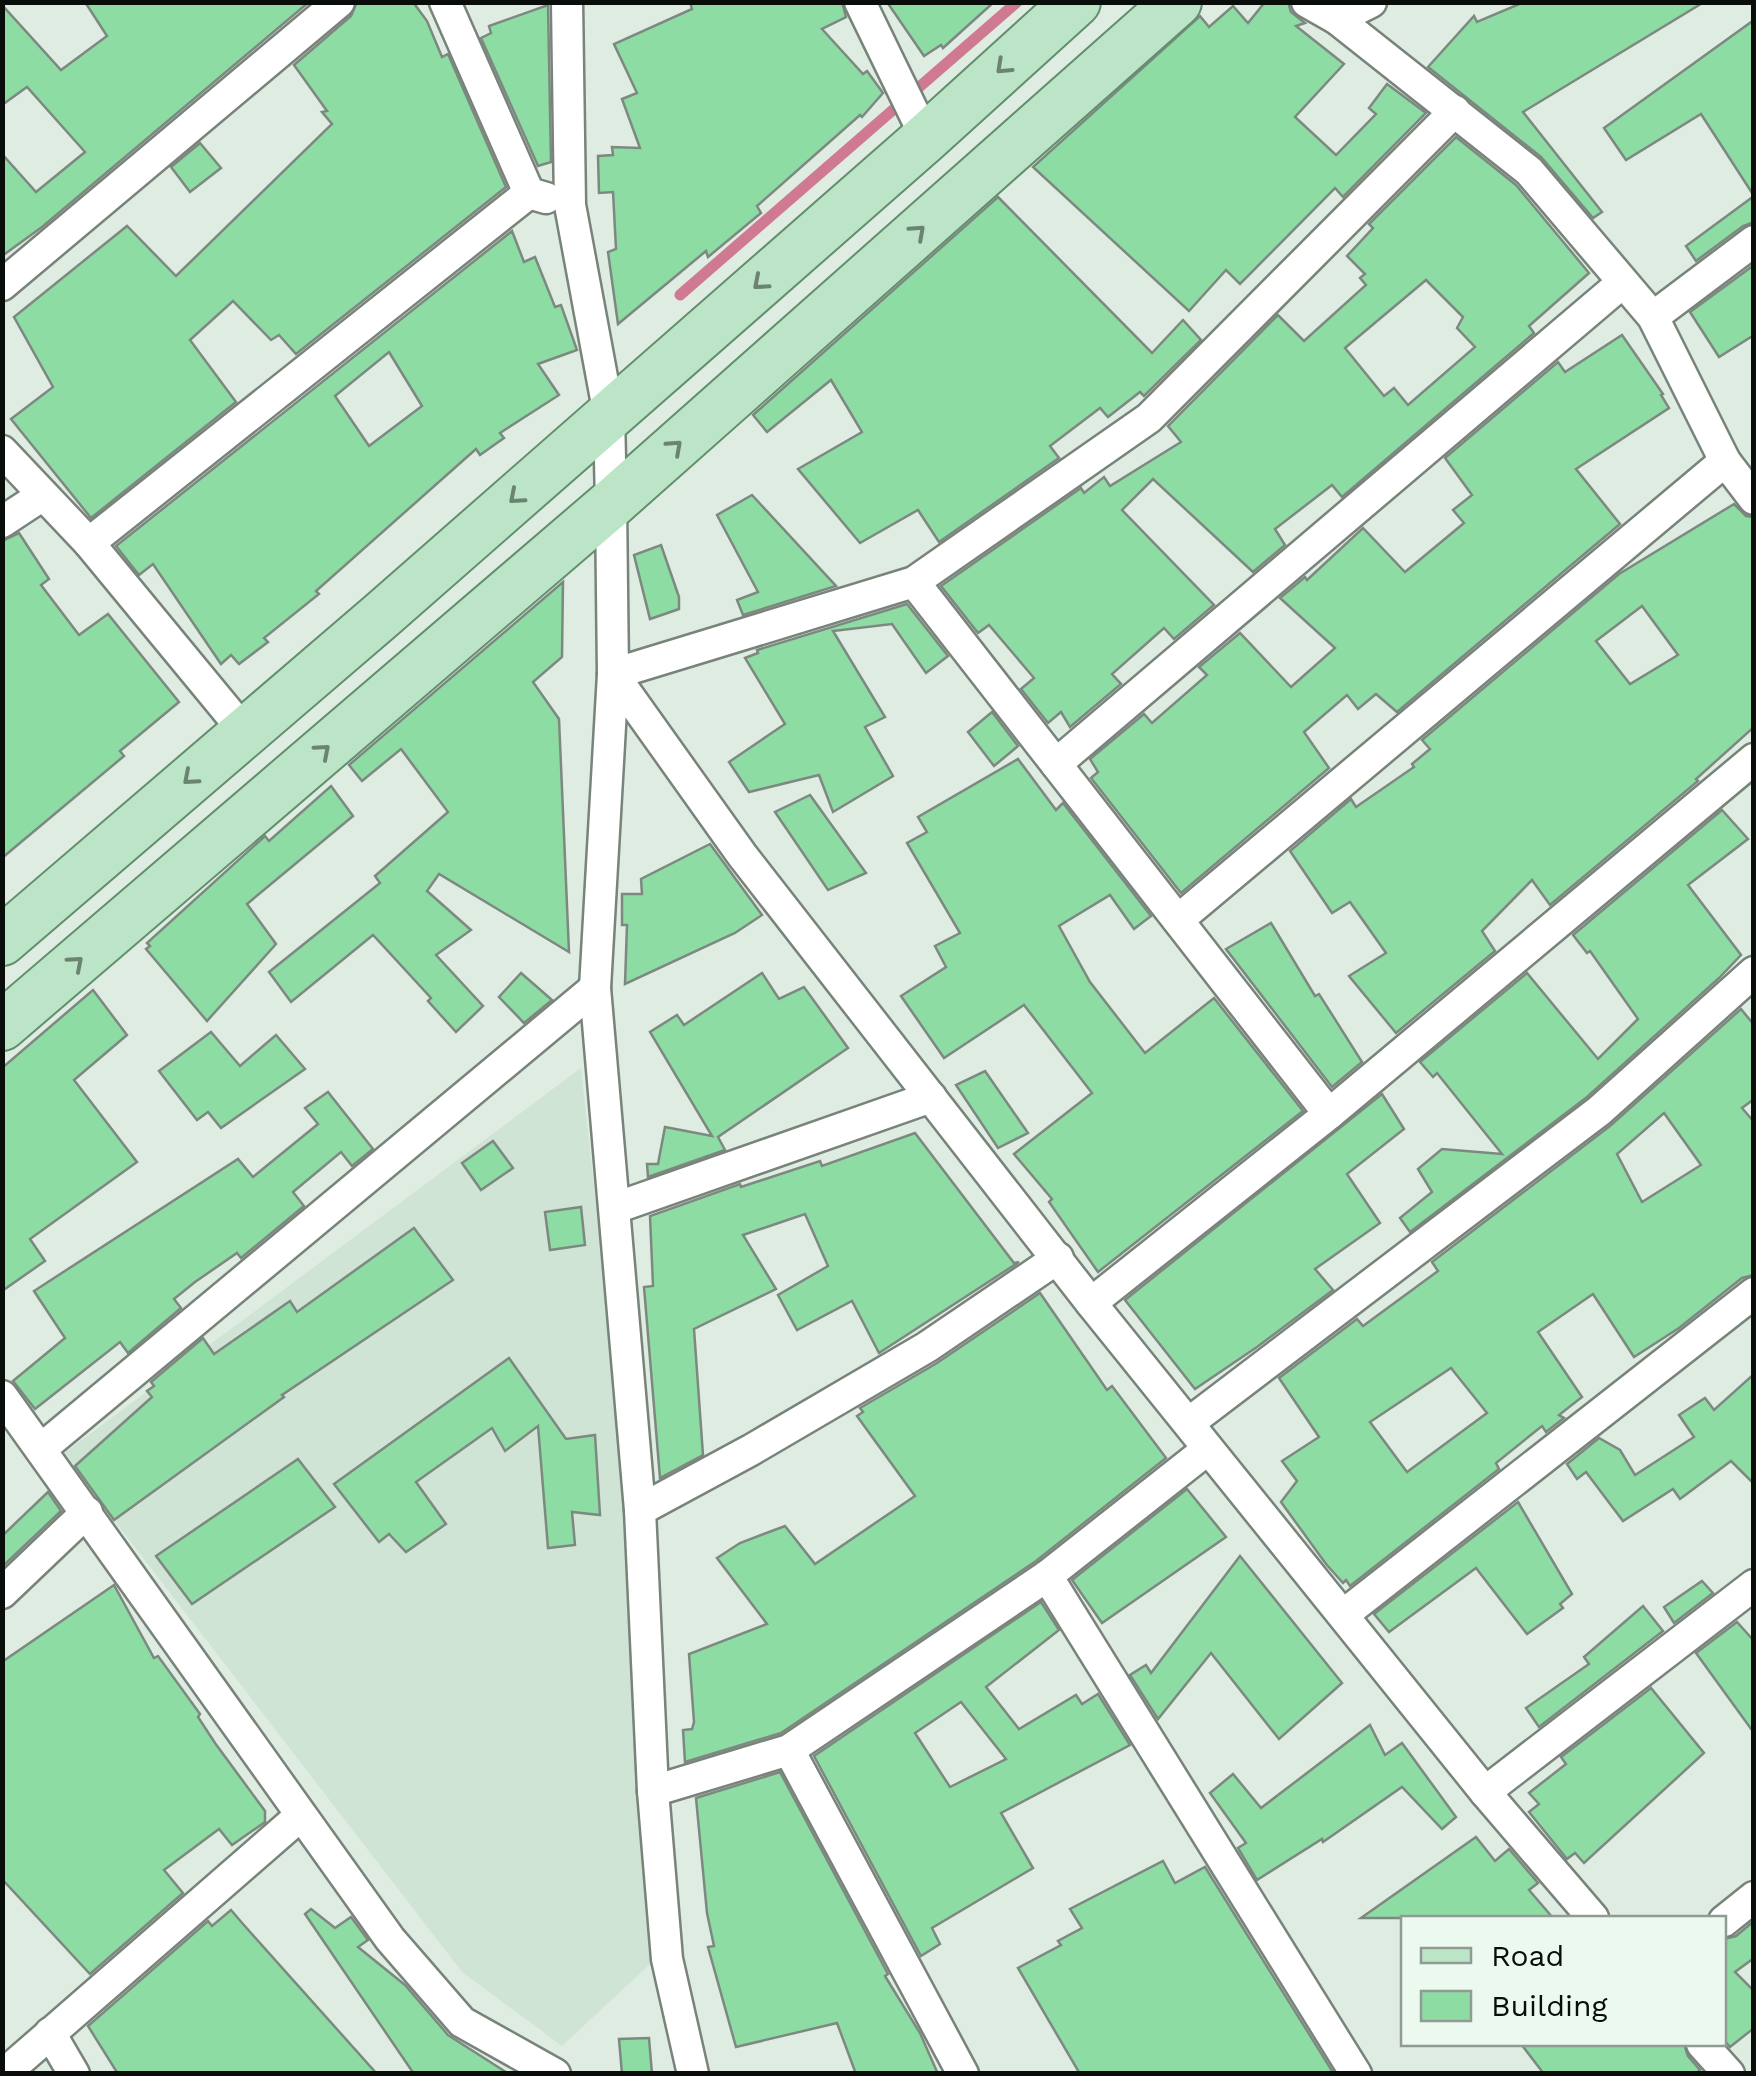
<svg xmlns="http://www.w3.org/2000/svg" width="1756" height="2076" font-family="'Work Sans',sans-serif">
	<rect width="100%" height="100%" fill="#dfece2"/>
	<polygon fill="#d0e4d5" points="581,1068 624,1462 662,1953 562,2046 462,1972 63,1454"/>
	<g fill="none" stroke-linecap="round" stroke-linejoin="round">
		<polyline stroke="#d07a92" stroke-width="11" points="680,295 1017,2"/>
	</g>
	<g fill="#8ddca4" stroke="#7d8980" stroke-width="2.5" fill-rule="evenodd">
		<polygon points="85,2 309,2 42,227 2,256 2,154 36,192 85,152 27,87 2,105 2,5 61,70 107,36"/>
		<polygon points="357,2 413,2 427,21 442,57 448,54 506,187 296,354 279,335 271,340 233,301 190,340 236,402 91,518 11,419 53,387 14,317 127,226 176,276 332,124 322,112 327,111 294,65 351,16"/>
		<polygon points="690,2 842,2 846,17 822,29 863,74 867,71 883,93 862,117 860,115 757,206 761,213 708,257 706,251 618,324 608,252 616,249 613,192 599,193 598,156 613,155 612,147 640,148 622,99 637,93 614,44 692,9"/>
		<polygon points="887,2 994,2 943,48 941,45 924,56"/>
		<polygon points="1265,2 1288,2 1291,12 1305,23 1296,26 1344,64 1295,117 1336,155 1376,114 1369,108 1387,84 1426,113 1343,197 1335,188 1240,284 1226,270 1189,311 1033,167 1200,16 1209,27 1233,6 1248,23"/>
		<polygon points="1524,2 1704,2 1523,112 1602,212 1593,218 1541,157 1428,67 1474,16 1477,22"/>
		<polygon points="548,5 551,162 538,166 481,38 491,33 489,26"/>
		<polygon points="1754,20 1754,196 1701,114 1626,160 1604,128"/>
		<path d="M1456 137 1516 185 1589 273 1529 326 1534 333 1342 497 1332 485 1275 529 1285 545 1253 572 1153 479 1122 510 1214 605 1174 639 1164 628 1112 674 1121 684 1070 727 1061 712 1048 723 1021 689 1034 678 989 625 978 633 941 586 1081 488 1084 493 1104 477 1110 486 1181 442 1168 426 1278 315 1304 341 1366 285 1360 278 1365 274 1347 256 1373 228 1369 224ZM1426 280 1463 317 1457 328 1475 347 1408 405 1394 388 1384 396 1345 348Z"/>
		<polygon points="200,143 221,168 190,192 171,167"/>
		<polygon points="1754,196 1754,222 1743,226 1696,261 1686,246"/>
		<polygon points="998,197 1152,353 1183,320 1201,340 1144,396 1140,392 1108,417 1100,408 1050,446 1059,458 939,542 918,510 860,543 798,469 862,432 831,380 767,432 753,415"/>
		<path d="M512 231 524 262 535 257 555 307 561 305 577 350 538 364 559 395 500 433 504 438 480 455 476 449 316 591 319 594 264 638 268 642 239 664 231 655 221 664 153 564 139 575 116 546ZM389 352 422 406 369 446 335 396Z"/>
		<polygon points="1754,265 1754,335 1719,357 1690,312"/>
		<polygon points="1622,335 1663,394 1661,395 1669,408 1576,469 1620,524 1397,712 1376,694 1358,709 1347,695 1304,732 1329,768 1181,893 1091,778 1098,772 1090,759 1144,714 1152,723 1207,675 1199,667 1240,633 1291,687 1335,648 1280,598 1305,577 1307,580 1363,528 1405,572 1464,523 1453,510 1472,495 1445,458 1558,362 1565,372"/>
		<polygon points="752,495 836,586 743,615 737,600 758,592 717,515"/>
		<path d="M1734 504 1746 516 1754 517V727L1696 779 1698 781 1550 905 1532 880 1482 931 1495 951 1396 1033 1349 976 1386 953 1350 902 1332 913 1290 851 1351 799 1356 807 1414 767 1412 764 1430 749 1422 740 1619 574ZM1642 606 1678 655 1630 684 1596 641Z"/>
		<polygon points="19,533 49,579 41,585 79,635 108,614 179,702 120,751 124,756 2,858 2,541"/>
		<polygon points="661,545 679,597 679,609 650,619 634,555"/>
		<polygon points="563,582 562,657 533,682 559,719 569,952 439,874 427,891 471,930 436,955 483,1006 456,1032 428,1001 431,998 373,935 291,1002 269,972 380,883 375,876 448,812 401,749 362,781 349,765"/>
		<polygon points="907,604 948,656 926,673 892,624 833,631 885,717 865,727 893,776 833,812 819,775 749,792 729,762 785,724 745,658 758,653 757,650"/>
		<polygon points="992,712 1018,746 994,766 968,732"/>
		<polygon points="1018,759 1056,810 1063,803 1151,916 1134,929 1110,895 1059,926 1090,982 1145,1053 1214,998 1303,1111 1098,1272 1049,1202 1052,1199 1014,1154 1092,1093 1024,1005 944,1058 901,996 946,967 935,946 960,933 907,843 927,832 918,817"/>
		<polygon points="331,786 353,816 247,904 276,944 207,1021 146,949 150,946 147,943 265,836 269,841"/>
		<polygon points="810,795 866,873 828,890 775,812"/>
		<polygon points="1722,810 1748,839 1688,885 1741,955 1719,978 1587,1097 1410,1232 1400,1218 1432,1192 1418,1169 1442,1149 1502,1154 1437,1073 1433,1077 1420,1062 1527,973 1598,1059 1638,1019 1590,951 1587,953 1573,935"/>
		<polygon points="710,844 762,915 735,933 625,984 627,925 622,925 622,894 642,894 641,879"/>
		<polygon points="1271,923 1315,996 1319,994 1362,1062 1332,1087 1226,949"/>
		<polygon points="521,973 552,1000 524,1023 499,997"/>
		<polygon points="762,973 779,999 804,987 848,1048 718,1137 725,1150 648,1177 647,1164 658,1164 665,1127 712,1136 650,1032 677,1015 684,1025"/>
		<polygon points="93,990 127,1035 74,1080 137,1162 30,1239 45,1261 2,1291 2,1068"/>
		<path d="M1741 1009 1754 1025V1099L1742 1108 1754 1122V1275L1742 1278 1679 1328 1634 1357 1593 1294 1538 1332 1582 1397 1559 1415 1564 1418 1546 1432 1542 1426 1496 1463 1499 1469 1350 1586 1346 1580 1343 1583 1326 1564 1281 1502 1297 1481 1282 1461 1319 1437 1279 1378 1357 1319 1363 1326 1438 1271 1432 1262 1610 1126ZM1664 1113 1701 1165 1642 1202 1617 1154ZM1451 1368 1487 1413 1407 1472 1370 1422Z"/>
		<polygon points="211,1032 240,1066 276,1035 305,1069 221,1128 208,1112 197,1120 159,1071"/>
		<polygon points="985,1071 1028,1133 998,1148 956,1085"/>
		<polygon points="328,1092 373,1149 352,1166 341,1152 293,1192 304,1206 241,1258 237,1253 195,1282 174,1299 181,1308 128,1353 120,1342 35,1409 13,1381 65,1338 34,1291 238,1159 253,1177 318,1124 305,1108"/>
		<polygon points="1382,1094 1404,1129 1347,1174 1380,1223 1315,1269 1333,1290 1257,1347 1195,1389 1125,1300"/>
		<polygon points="915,1133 1014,1263 1019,1262 879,1353 852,1301 797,1330 778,1295 828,1266 805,1214 743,1235 776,1289 694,1329 703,1455 660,1478 644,1287 653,1286 650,1216 740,1184 741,1187 820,1161 822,1166"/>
		<polygon points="493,1141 513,1168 481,1190 462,1163"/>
		<polygon points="581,1207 585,1245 550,1250 545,1212"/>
		<polygon points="414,1228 453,1280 282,1395 284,1397 114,1520 75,1466 152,1397 147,1391 154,1386 151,1382 203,1338 214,1354 290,1301 297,1312"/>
		<polygon points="1040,1293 1107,1390 1112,1386 1166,1458 1036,1561 781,1733 685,1762 683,1730 692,1729 694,1722 689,1654 767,1624 717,1558 740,1543 785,1526 815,1564 915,1496 857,1416 863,1412 860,1408 937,1363"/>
		<polygon points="509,1358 566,1439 595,1435 600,1515 572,1512 575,1545 548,1548 538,1426 505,1451 492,1428 416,1482 446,1524 406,1552 389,1534 379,1542 334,1484"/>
		<polygon points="1754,1374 1754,1484 1731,1461 1680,1499 1673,1489 1623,1521 1586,1472 1577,1479 1567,1464 1599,1438 1620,1450 1635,1475 1694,1437 1679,1415 1705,1398 1714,1410"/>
		<polygon points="298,1459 335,1507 192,1604 156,1556"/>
		<polygon points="1187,1489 1226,1537 1102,1623 1072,1580"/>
		<polygon points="48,1492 61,1511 2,1567 2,1536"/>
		<polygon points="1518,1502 1572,1594 1560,1604 1563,1608 1527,1634 1476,1568 1389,1632 1374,1614"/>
		<polygon points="1240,1556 1342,1683 1279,1739 1211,1653 1158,1719 1130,1675 1146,1665 1151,1673"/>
		<polygon points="1702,1581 1713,1593 1674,1623 1664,1607"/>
		<polygon points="114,1585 154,1658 158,1656 200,1714 198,1717 215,1743 265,1811 265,1822 232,1845 219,1829 164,1870 183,1893 90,1974 2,1879 2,1662"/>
		<path d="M1041 1602 1059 1630 986 1687 1019 1729 1076 1695 1082 1704 1098 1694 1130 1745 1001 1813 1033 1868 932 1928 940 1944 921 1956 814 1756ZM961 1702 1006 1759 950 1787 915 1733Z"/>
		<polygon points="1643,1606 1663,1631 1539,1727 1526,1708 1589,1664 1584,1657"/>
		<polygon points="1737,1622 1754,1641 1754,1733 1696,1653"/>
		<polygon points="1651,1688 1704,1753 1584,1863 1575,1853 1567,1859 1529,1812 1539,1804 1529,1793 1566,1764 1561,1757"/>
		<polygon points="1370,1725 1385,1755 1402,1743 1456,1817 1442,1829 1402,1787 1323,1842 1322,1839 1257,1880 1238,1848 1246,1843 1210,1793 1233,1774 1261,1808"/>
		<polygon points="780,1772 888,1974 885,1976 920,2033 938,2074 856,2074 837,2023 736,2047 708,1947 714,1946 707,1913 696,1798"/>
		<polygon points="1476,1837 1495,1861 1509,1849 1538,1883 1529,1890 1553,1918 1361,1918"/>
		<polygon points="1163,1861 1175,1883 1205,1867 1334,2074 1080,2074 1018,1968 1061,1945 1058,1941 1082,1928 1070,1909"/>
		<polygon points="311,1909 335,1928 351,1917 368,1940 358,1947 405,1985 448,2035 509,2074 414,2074 305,1914"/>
		<polygon points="231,1910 243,1924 377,2074 118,2074 88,2026 208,1921 212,1926"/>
		<polygon points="1754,1921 1754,1958 1735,1972 1754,1991 1754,2028 1730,2047 1724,2040 1724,1939 1736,1936"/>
		<polygon points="649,2038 652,2074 622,2074 619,2039"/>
		<polygon points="1521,2044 1684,2044 1688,2056 1700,2070 1696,2074 1544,2074"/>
	</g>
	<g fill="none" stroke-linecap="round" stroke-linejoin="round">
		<defs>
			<g id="street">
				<polyline points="445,2 529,193 546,198"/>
				<polyline points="567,2 570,205 609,415 611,504 613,674 595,988 640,1510 653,1791 667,1959 693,2074"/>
				<polyline points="860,2 926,138"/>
				<polyline points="1307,2 1337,19 1529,171 1653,317 1725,461 1754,499"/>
				<polyline points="1337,19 1371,2"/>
				<polyline points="1455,111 1149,418 914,582 613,674 742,855 1091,1303 1485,1792 1593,1918"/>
				<polyline points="2,285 339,2"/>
				<polyline points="1653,317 1754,241"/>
				<polyline points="2,451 89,543 244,731"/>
				<polyline points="2,522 43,495"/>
				<polyline points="89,543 529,193"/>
				<polyline points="914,582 1329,1114"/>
				<polyline points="1056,764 1622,283"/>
				<polyline points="1178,920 1725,461"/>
				<polyline points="615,1208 931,1097"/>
				<polyline points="1091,1303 1329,1114 1754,759"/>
				<polyline points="2,1396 390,1939 462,2022 555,2074"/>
				<polyline points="1190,1422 1599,1111 1754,972"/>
				<polyline points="41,1449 595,988"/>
				<polyline points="640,1510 751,1450 927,1347 1058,1258"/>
				<polyline points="1047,1576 1356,2074"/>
				<polyline points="2,1593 87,1512"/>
				<polyline points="1343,1615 1754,1293"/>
				<polyline points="789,1750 963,2074"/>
				<polyline points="653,1791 789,1750 1047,1576 1208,1449"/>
				<polyline points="1485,1792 1754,1585"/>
				<polyline points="1724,1921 1754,1897"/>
				<polyline points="50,2033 74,2074"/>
				<polyline points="1702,2044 1729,2074"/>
				<polyline points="4,2074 300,1816"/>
			</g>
			<g id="primary">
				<polyline points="2,941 382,615 926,138 1076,2"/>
				<polyline points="2,1026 611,504 1177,2"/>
			</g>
		</defs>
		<use href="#street" stroke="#78837a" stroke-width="35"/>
		<use href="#primary" stroke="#618e6d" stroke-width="52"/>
		<use href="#street" stroke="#fff" stroke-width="30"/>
		<use href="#primary" stroke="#bce5c8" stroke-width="48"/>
	</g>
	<defs><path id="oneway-chevron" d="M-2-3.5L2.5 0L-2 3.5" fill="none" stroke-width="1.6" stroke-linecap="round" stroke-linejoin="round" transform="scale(2.5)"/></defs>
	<g stroke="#6b8472">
		<use href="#oneway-chevron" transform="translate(1003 67) rotate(137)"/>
		<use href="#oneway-chevron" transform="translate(918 232) rotate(-42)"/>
		<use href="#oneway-chevron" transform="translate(760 283) rotate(139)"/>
		<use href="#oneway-chevron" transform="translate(675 447) rotate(-42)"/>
		<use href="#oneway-chevron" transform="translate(516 497) rotate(139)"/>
		<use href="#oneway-chevron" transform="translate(323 751) rotate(-41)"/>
		<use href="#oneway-chevron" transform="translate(190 778) rotate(139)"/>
		<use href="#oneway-chevron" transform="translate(76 963) rotate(-41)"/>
	</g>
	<rect width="1756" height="2076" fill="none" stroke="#090e0a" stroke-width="10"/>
	<rect x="1401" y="1916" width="325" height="130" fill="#ecf9ef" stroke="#919b93" stroke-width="2.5"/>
	<rect x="1421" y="1948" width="50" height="15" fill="#bce5c8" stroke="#919b93" stroke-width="2.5"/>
	<text x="1491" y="1966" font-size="30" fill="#090e0a">Road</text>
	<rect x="1421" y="1991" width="50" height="30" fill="#8ddca4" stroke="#919b93" stroke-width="2.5"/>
	<text x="1491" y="2016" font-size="30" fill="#090e0a">Building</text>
</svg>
